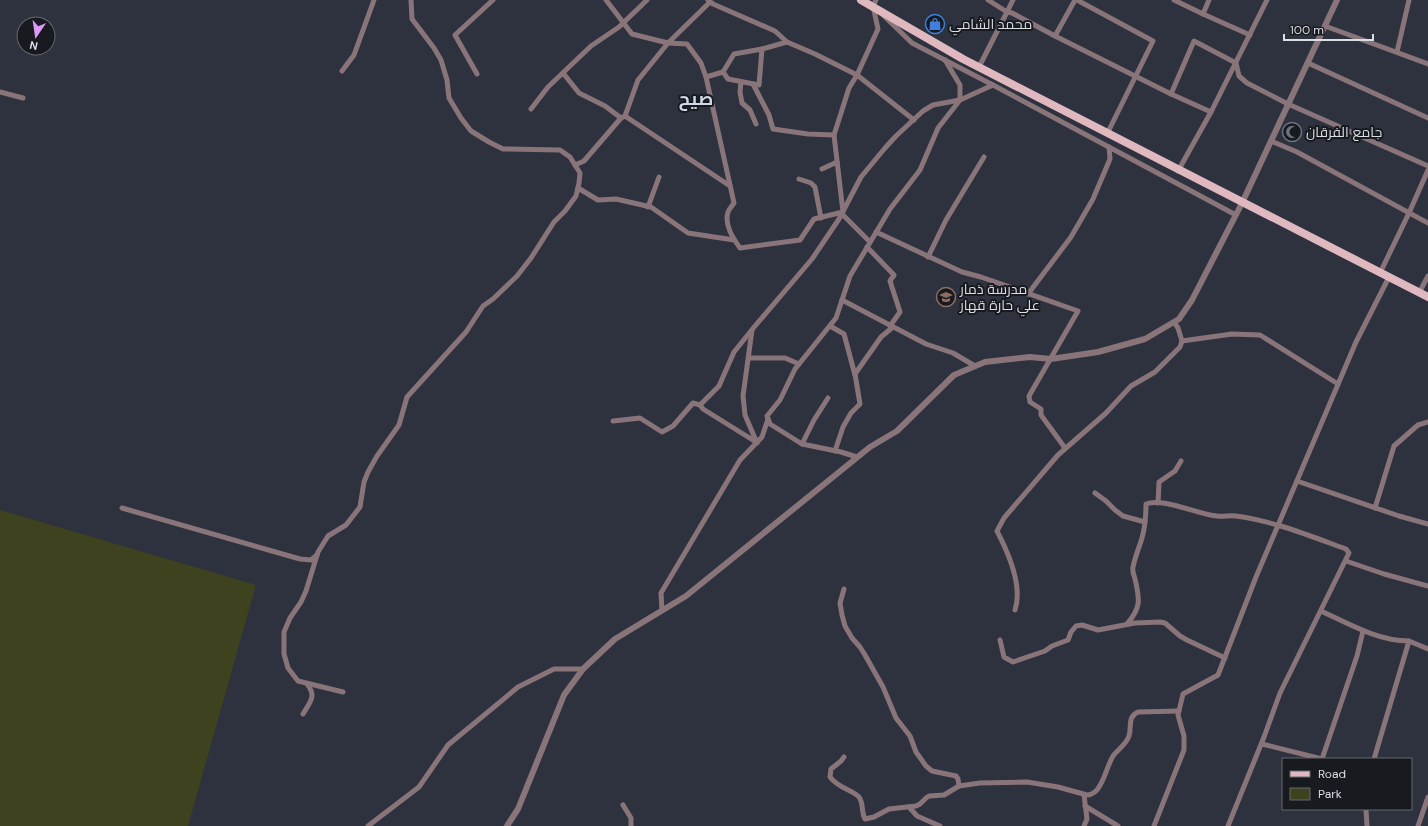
<svg xmlns="http://www.w3.org/2000/svg" width="1428" height="826" font-family="'DM Sans',Cairo,sans-serif">
	<rect width="100%" height="100%" fill="#2d323e"/>
	<polygon fill="#3e421f" points="0,510 256,585 188,826 0,826"/>
	<g fill="none" stroke-linecap="round" stroke-linejoin="round">
		<g stroke="#897579" stroke-width="5">
			<polyline points="606,0 632,34 668,43 687,44 701,63 706,77"/>
			<polyline points="708,0 713,4 775,31 787,42 815,54 857,75 914,120"/>
			<polyline points="988,0 1007,12 1013,0"/>
			<polyline points="1077,0 1153,41 1107,134"/>
			<polyline points="1174,0 1203,14 1209,0"/>
			<polyline points="1203,14 1250,35"/>
			<polyline points="883,15 912,43 993,85 1236,215"/>
			<polyline points="1325,26 1428,64"/>
			<polyline points="1055,36 1171,94"/>
			<path d="M787 42 762 49 734 54 723 72 706 77 734 203C732 206 729 209 728 212 724 225 733 238 740 248L800 240 814 219 843 212 834 135 849 88 857 75 878 29 873 6 876 0"/>
			<polyline points="1397,52 1409,0"/>
			<polyline points="1308,63 1428,118"/>
			<polyline points="979,67 1007,12 1012,13 1055,36 1075,0"/>
			<polyline points="342,71 354,55 374,0"/>
			<polyline points="723,72 728,79 759,85 762,49"/>
			<polyline points="563,73 579,93 605,106 621,118"/>
			<polyline points="477,74 455,35 493,0"/>
			<polyline points="741,82 740,92 742,103 750,110 756,124"/>
			<polyline points="753,84 769,115 773,129 808,134 834,135"/>
			<polyline points="0,92 23,98"/>
			<polyline points="531,109 548,87 591,46 619,27 647,0"/>
			<polyline points="1211,112 1171,94 1194,41 1236,63 1239,76 1247,83 1288,104 1428,166"/>
			<polyline points="625,116 638,80 668,43 710,2"/>
			<polyline points="1271,141 1297,152 1428,223"/>
			<polyline points="575,165 584,161 621,118 625,116 730,186"/>
			<polyline points="822,169 837,162"/>
			<polyline points="1178,171 1211,112 1267,0"/>
			<polyline points="799,179 811,183 815,187 821,218"/>
			<polyline points="578,188 598,200 616,199 651,207 688,233 734,240"/>
			<polyline points="648,207 659,177"/>
			<polyline points="842,214 870,242"/>
			<polyline points="876,232 962,272 981,277 1078,311 1029,396 1030,402 1041,409 1041,415 1065,448"/>
			<polyline points="867,247 894,275 890,281 900,312 890,326"/>
			<polyline points="928,257 946,220 984,157"/>
			<polyline points="1380,273 1409,213 1428,170"/>
			<polyline points="1419,293 1428,276"/>
			<polyline points="1028,294 1071,237 1093,199 1110,159 1109,147"/>
			<polyline points="842,300 926,344 953,353 975,366"/>
			<polyline points="830,326 844,334 855,375"/>
			<polyline points="752,330 743,396 745,415 757,443"/>
			<polyline points="1182,341 1232,334 1260,335 1338,384"/>
			<polyline points="749,358 785,358 799,364"/>
			<polyline points="828,398 814,420 802,444 841,452 857,457"/>
			<polyline points="700,405 703,409 756,442"/>
			<polyline points="613,421 640,418 662,432 673,426 693,403 700,405 719,386 734,352 755,326 812,259 839,219 861,177 885,148 896,136 923,111 933,105 960,100 960,85 945,60"/>
			<polyline points="802,444 770,424 767,416 780,400 795,369 836,318 850,276 890,209 920,170 938,128 960,100 993,85"/>
			<polyline points="835,451 843,427 851,413 860,404 855,374 881,337 893,327"/>
			<polyline points="1297,481 1399,516 1428,524"/>
			<polyline points="1095,493 1106,501 1115,510 1123,516 1145,522"/>
			<polyline points="1158,503 1159,482 1175,471 1181,461"/>
			<polyline points="122,508 300,559 311,560 317,555"/>
			<polyline points="1375,508 1394,446 1418,425 1428,422"/>
			<polyline points="1346,561 1384,574 1428,586"/>
			<polyline points="844,589 840,603 842,615 845,626 852,638 860,647 865,655 883,687 896,718 910,736 916,752 926,766 932,771 956,776 958,779 959,786"/>
			<path d="M1015 610C1023 586 1008 552 997 531L1004 518 1058 455 1106 413 1131 386 1155 372 1180 347 1182 341 1178 328 1174 322"/>
			<polyline points="662,611 661,593 740,460 762,437 768,419"/>
			<path d="M1321 611C1349 624 1378 641 1409 641L1374 759"/>
			<path d="M1127 624C1141 608 1140 600 1135 579 1134 575 1132 571 1133 567 1135 557 1139 548 1142 538 1145 527 1146 515 1146 504 1163 497 1199 515 1217 516 1223 517 1230 515 1236 516 1274 521 1310 536 1346 549L1349 553 1280 693 1264 737 1228 826"/>
			<polyline points="1000,640 1004,657 1013,662 1045,651 1052,646 1068,640 1071,632 1076,626 1082,625 1098,630 1135,623 1160,622 1165,623 1180,636 1187,640 1225,658"/>
			<polyline points="1409,641 1428,649"/>
			<polyline points="343,692 298,681 288,668 284,654 284,632 290,618 301,602 306,591 318,552 328,536 346,525 360,507 364,482 368,472 377,456 399,425 407,397 466,332 483,306 493,299 517,276 531,258 554,222 565,211 576,196 579,183 580,173 570,157 560,150 503,149 489,142 471,131 461,118 449,98 447,80 441,60 434,48 412,19 411,0"/>
			<path d="M303 714C310 702 317 696 307 684"/>
			<polyline points="1262,744 1322,759"/>
			<path d="M844 757 841 761 831 769 830 777C839 789 852 789 859 797 864 804 861 812 865 819L874 817 889 809 916 806 920 804 926 798 929 796 944 795 959 786 980 783 1027 782 1058 787 1087 795C1091 795 1094 793 1097 790 1105 780 1107 766 1113 756 1118 749 1126 745 1129 736 1132 727 1127 717 1138 712L1179 711"/>
			<polyline points="1322,759 1357,656 1363,631"/>
			<polyline points="1084,795 1087,819 1084,826"/>
			<polyline points="623,805 631,818 631,826"/>
			<polyline points="1085,806 1118,826"/>
			<polyline points="909,807 917,816 940,826"/>
			<polyline points="1366,809 1367,826"/>
			<polyline points="368,826 419,787 448,745 518,687 554,669 583,669"/>
			<polyline points="1154,826 1184,750 1184,736 1178,715 1183,694 1218,675 1256,577 1356,342 1389,277"/>
			<polyline points="1418,826 1428,797"/>
		</g>
		<polyline stroke="#897579" stroke-width="6" points="507,826 518,809 564,695 583,669 615,639 686,596 870,447 897,431 954,375 985,362 1030,357 1051,359 1098,352 1145,339 1179,319 1192,300 1242,203 1337,0"/>
		<polyline stroke="#e0b8bf" stroke-width="8" points="861,0 963,59 1428,297"/>
	</g>
	<defs>
		<symbol id="shop-ring" viewBox="-11 -11 22 22"><circle r="9.5" fill="#171a1f" stroke="#3f7fe0" stroke-width="1.5"/><path d="M-5-2.5h2.3a2.7 3.5 0 0 1 5.4 0H5L5.5 6h-11ZM-1.5-2.5h3a1.5 2.3 0 0 0-3 0Z" fill="#3f7fe0"/></symbol>
		<symbol id="mosque-ring" viewBox="-11 -11 22 22"><circle r="9.5" fill="#171a1f" stroke="#6b7280" stroke-width="1.5"/><path d="M3.5-4.9A6 6 0 1 0 3.5 4.9A5 5 0 1 1 3.5-4.9Z" fill="#6b7280"/></symbol>
		<symbol id="school-ring" viewBox="-11 -11 22 22"><circle r="9.5" fill="#171a1f" stroke="#8d6e63" stroke-width="1.5"/><path d="M0-5L7-2L0 1L-7-2ZM-4 1L0 2.5L4 1V4Q0 6-4 4Z" fill="#8d6e63"/></symbol>
	</defs>
	<g fill-rule="evenodd">
		<use href="#shop-ring" x="924" y="13" width="22" height="22"/>
		<use href="#mosque-ring" x="1281" y="121" width="22" height="22"/>
		<use href="#school-ring" x="935" y="286" width="22" height="22"/>
	</g>
	<g text-anchor="middle" dominant-baseline="central" stroke-width="4" stroke-linejoin="round" paint-order="stroke">
		<g font-size="14" fill="#dadee5" stroke="#171a1f" text-anchor="start">
			<text x="949" y="24">محمد الشامي</text>
			<text x="1306" y="132">جامع الفرقان</text>
			<text x="960" y="289">مدرسة ذمار<tspan x="960" dy="16">علي حارة قهار</tspan></text>
		</g>
		<g font-size="18" font-weight="bold" fill="#d1d8e8" stroke="#171a1f">
			<text x="696" y="99">صيح</text>
		</g>
	</g>
	<rect x="1282" y="758" width="130" height="52" fill="#171a1f" stroke="#65686e"/>
	<rect x="1290" y="771" width="20" height="6" fill="#e0b8bf" stroke="#65686e"/>
	<text x="1318" y="778" font-size="12" fill="#dadee5">Road</text>
	<rect x="1290" y="788" width="20" height="12" fill="#3e421f" stroke="#65686e"/>
	<text x="1318" y="798" font-size="12" fill="#dadee5">Park</text>
	<g transform="translate(36 36) rotate(193)"><circle r="19" fill="#171a1f" stroke="#65686e"/>
	<path d="M0-3L7 15L0 10L-7 15Z" fill="#db99f5"/>
	<text y="-6" font-size="11" font-weight="bold" text-anchor="middle" fill="#dadee5">N</text>
	</g>
	<path d="M1284 34v6h89v-6" fill="none" stroke="#dadee5" stroke-width="2"/>
	<text x="1290" y="34" font-size="12" fill="#dadee5" stroke="#171a1f" stroke-width="3" paint-order="stroke">100 m</text>
</svg>
